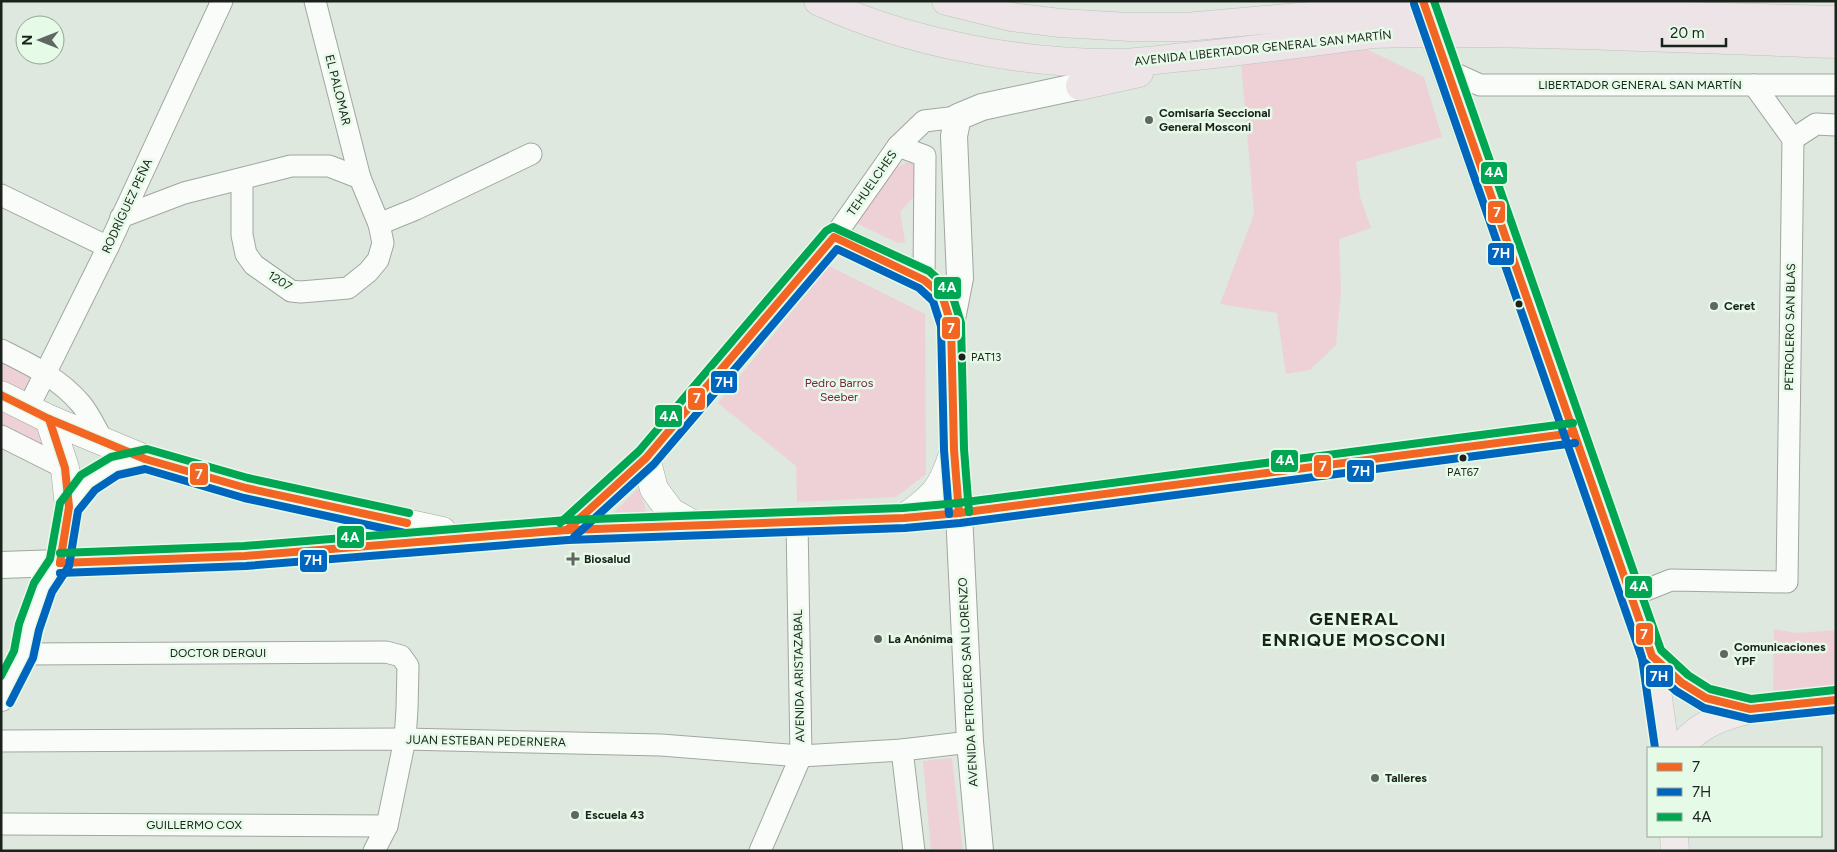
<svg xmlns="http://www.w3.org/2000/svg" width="1837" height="852" font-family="Figtree,sans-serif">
	<rect width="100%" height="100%" fill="#dee8de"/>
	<g fill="#edd1d7">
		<polygon points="1360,46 1424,77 1442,137 1356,162 1360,197 1371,228 1339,239 1341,291 1336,345 1310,370 1286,374 1277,313 1220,304 1254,214 1241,62"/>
		<polygon points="910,161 920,174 917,193 900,212 905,242 898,243 856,223 894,168"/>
		<polygon points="829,266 925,314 926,474 896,497 797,502 796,466 718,403"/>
		<polygon points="1,350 45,372 28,408 65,468 1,436"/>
		<polygon points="638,488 645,506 649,531 589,533 614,513"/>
		<polygon points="1774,629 1797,633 1836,630 1836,703 1773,698"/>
		<polygon points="952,758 963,851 931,851 923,761"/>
	</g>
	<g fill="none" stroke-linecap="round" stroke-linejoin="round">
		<defs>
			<g id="minor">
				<polyline points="315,1 360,178 379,224 416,209 531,154"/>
				<polyline points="1447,70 1480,85 1836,85"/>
				<polyline points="1793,139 1816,124 1836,125"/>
				<polyline points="898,146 925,156 924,280"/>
				<polyline points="242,179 242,235 246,254 254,265 291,291 301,292 348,288 368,272 378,260 383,243 379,224"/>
				<polyline points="1,195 108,247"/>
				<polyline points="121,217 184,193 291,166 329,166 360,178"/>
				<polyline points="834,237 898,146 924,121 958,117"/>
				<path d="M1 350C31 365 59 378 81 404 90 415 96 429 103 441"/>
				<polyline points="28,408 108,247 222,1"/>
				<polyline points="1,436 65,468"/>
				<polyline points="1631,596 1671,580 1787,582 1793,139 1754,85"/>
				<polyline points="24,654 386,652 401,656 408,666 407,709 405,739 387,826 374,851"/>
				<polyline points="1,741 405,739 661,745 801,756 902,750 970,742"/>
				<polyline points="902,750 914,851"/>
				<polyline points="1,824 387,826"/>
				<polyline points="760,851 801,756 797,522"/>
			</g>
			<g id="tertiary">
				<polyline points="951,324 960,278 954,136 958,117 982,107 1080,86"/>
				<polyline points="959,513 970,742 980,851"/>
				<polyline points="1,565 60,563"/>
				<polyline points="1,698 24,654 29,627 43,587 60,563"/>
			</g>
			<g id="secondary">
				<polyline points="1,395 49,419 145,459 246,488 442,531"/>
				<polyline points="49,419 65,468 69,507 60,563 245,556 567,530 904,518 959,513 1574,433"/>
				<polyline points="646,458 654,489 671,512 696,526"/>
				<polyline points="69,507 88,482 114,466 145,459"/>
				<path d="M904 518C934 497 942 489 953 454"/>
				<polyline points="567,530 646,458 834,237 924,280 942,295 951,324 954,450 959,513"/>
			</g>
			<g id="primary">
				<polyline points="1426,12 1652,656 1665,748"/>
				<polyline points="1652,656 1682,683 1706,698 1750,709"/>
				<path d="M1681 748C1710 704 1788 705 1836 700"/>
				<polyline points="1674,836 1675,851"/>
			</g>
			<g id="trunk">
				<path d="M818 1C908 43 1021 64 1120 63 1142 62 1164 59 1185 57 1248 51 1310 42 1373 34 1527 30 1682 39 1836 44"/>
				<polyline points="946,1 1011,17 1060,23 1130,27 1185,27 1399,8 1836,20"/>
				<polyline points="1080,86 1139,73"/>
			</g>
		</defs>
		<use href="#minor" stroke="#9fa79f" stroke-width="23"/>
		<use href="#tertiary" stroke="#9fa79f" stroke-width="28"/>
		<use href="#secondary" stroke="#9fa79f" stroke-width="29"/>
		<use href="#primary" stroke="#bdc2bd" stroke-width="29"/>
		<use href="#trunk" stroke="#bdc2bd" stroke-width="29"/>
		<use href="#minor" stroke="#fafcfa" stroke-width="21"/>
		<use href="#tertiary" stroke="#fafcfa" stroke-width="26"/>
		<use href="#secondary" stroke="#fafcfa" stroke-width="28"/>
		<use href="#primary" stroke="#f0eaeb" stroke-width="28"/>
		<use href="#trunk" stroke="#ece4e6" stroke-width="28"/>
		<defs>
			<g id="bus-1">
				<polyline points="1423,1 1652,656 1682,683 1706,698 1750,709 1836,700"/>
				<polyline points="1,395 49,419 145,459 246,488 407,523"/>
				<polyline points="49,419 65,468 69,507 60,563"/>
				<polyline points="567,530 646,458 834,237 924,280 942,295 951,324 954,450 959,513"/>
				<polyline points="60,563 245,556 567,530 904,518 959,513 1574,433"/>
			</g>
			<g id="bus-2">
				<polyline points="1414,4 1643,661 1676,691 1704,708 1750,719 1836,710"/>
				<polyline points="574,537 654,464 837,249 919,288 933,301 941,326 944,450 949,514"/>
				<polyline points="60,573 246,566 568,540 905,528 960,523 1575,443"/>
				<polyline points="1637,641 1642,658 1655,748"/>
				<polyline points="10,703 33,658 39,630 52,592 69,566 78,511 95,490 118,475 145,469 244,498 405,533"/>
			</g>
			<g id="bus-3">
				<polyline points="1434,1 1661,650 1688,675 1710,689 1751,699 1835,690"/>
				<polyline points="560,523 639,451 826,231 833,227 929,271 951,291 961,323 964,449 969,512"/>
				<polyline points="60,553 244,546 567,520 903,508 958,503 1573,423"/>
				<polyline points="1,676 14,651 19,624 34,583 50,559 60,503 81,475 111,457 147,449 248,478 409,513"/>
			</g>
		</defs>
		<use href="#bus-1" stroke="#e6fae8" stroke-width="11"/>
		<use href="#bus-2" stroke="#e6fae8" stroke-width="11"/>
		<use href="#bus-3" stroke="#e6fae8" stroke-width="11"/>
		<use href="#bus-1" stroke="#f26522" stroke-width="8"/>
		<use href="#bus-2" stroke="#0065bd" stroke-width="8"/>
		<use href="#bus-3" stroke="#00a651" stroke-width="8"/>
	</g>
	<g fill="#5f6760" stroke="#e6fae8" stroke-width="2">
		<circle cx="1149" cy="120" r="5"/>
		<circle cx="1714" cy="306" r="5"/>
		<path d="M570.5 551.5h5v5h5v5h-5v5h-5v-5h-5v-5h5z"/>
		<circle cx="878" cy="639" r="5"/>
		<circle cx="1724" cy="654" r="5"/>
		<circle cx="1375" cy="778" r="5"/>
		<circle cx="575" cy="815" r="5"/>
	</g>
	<g fill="#1b221c" stroke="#e6fae8" stroke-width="2">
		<circle cx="1519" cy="304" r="4.5"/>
		<circle cx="962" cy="357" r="4.5"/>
		<circle cx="1463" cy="458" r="4.5"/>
	</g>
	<g text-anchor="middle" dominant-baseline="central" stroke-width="5" stroke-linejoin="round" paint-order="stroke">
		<g font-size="11" fill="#1b221c" stroke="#e6fae8" text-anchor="start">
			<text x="971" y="357">PAT13</text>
			<text x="1463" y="472" text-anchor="middle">PAT67</text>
		</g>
		<g font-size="12" fill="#1b221c" stroke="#e6fae8">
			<text transform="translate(1263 48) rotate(-6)">AVENIDA LIBERTADOR GENERAL SAN MARTÍN</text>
			<text x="1640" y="85">LIBERTADOR GENERAL SAN MARTÍN</text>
			<text transform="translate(338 90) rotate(76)">EL PALOMAR</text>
			<text transform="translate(872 183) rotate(-55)">TEHUELCHES</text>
			<text transform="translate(127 206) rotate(-65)">RODRÍGUEZ PEÑA</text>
			<text transform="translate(280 281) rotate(32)">1207</text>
			<text transform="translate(1790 327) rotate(-89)">PETROLERO SAN BLAS</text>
			<text x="218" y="653">DOCTOR DERQUI</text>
			<text transform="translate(799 676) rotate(-91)">AVENIDA ARISTAZABAL</text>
			<text transform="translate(968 682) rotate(-93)">AVENIDA PETROLERO SAN LORENZO</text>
			<text transform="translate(486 741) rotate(1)">JUAN ESTEBAN PEDERNERA</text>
			<text x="194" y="825">GUILLERMO COX</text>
		</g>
		<g font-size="12" font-weight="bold" fill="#1b221c" stroke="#e6fae8" text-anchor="start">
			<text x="1159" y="113">Comisaría Seccional<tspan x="1159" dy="14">General Mosconi</tspan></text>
			<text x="1724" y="306">Ceret</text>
			<text x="584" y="559">Biosalud</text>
			<text x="888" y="639">La Anónima</text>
			<text x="1734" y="647">Comunicaciones<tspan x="1734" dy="14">YPF</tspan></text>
			<text x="1385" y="778">Talleres</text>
			<text x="585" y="815">Escuela 43</text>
		</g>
		<g font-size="12" fill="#792448" stroke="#e6fae8">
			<text x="839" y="383">Pedro Barros<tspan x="839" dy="14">Seeber</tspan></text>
		</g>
		<g font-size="18" font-weight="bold" letter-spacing="1" fill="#1b221c" stroke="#e6fae8">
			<text x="1354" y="619">GENERAL<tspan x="1354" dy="21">ENRIQUE MOSCONI</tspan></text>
		</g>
	</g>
	<g stroke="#e6fae8" stroke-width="2">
		<rect x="1480" y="161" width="28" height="24" rx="5" fill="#00a651"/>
		<rect x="1487" y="200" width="19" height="24" rx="5" fill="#f26522"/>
		<rect x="1487" y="242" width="28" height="24" rx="5" fill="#0065bd"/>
		<rect x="933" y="276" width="29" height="24" rx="5" fill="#00a651"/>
		<rect x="941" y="316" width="20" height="24" rx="5" fill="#f26522"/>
		<rect x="710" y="370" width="28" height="24" rx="5" fill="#0065bd"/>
		<rect x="687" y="387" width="19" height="24" rx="5" fill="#f26522"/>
		<rect x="654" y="404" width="29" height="24" rx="5" fill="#00a651"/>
		<rect x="1270" y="449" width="29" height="24" rx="5" fill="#00a651"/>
		<rect x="1313" y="454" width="19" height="24" rx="5" fill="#f26522"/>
		<rect x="1346" y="459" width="29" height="24" rx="5" fill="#0065bd"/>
		<rect x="189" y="462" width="20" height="24" rx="5" fill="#f26522"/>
		<rect x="336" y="525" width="29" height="24" rx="5" fill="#00a651"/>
		<rect x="299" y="549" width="29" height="24" rx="5" fill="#0065bd"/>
		<rect x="1624" y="575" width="29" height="24" rx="5" fill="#00a651"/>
		<rect x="1635" y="622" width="19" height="24" rx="5" fill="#f26522"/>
		<rect x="1645" y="664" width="29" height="24" rx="5" fill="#0065bd"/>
	</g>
	<g font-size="14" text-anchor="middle" font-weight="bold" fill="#fff">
		<text x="1494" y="177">4A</text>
		<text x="1497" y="217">7</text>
		<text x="1501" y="258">7H</text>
		<text x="947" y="292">4A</text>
		<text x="951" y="333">7</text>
		<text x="724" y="387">7H</text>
		<text x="697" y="403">7</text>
		<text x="669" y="421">4A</text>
		<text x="1285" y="465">4A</text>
		<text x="1323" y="471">7</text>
		<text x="1361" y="476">7H</text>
		<text x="199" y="479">7</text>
		<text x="350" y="542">4A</text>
		<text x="313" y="565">7H</text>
		<text x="1639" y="591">4A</text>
		<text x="1644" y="639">7</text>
		<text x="1659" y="681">7H</text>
	</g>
	<rect width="1837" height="852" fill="none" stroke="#1b221c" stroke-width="5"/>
	<rect x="1647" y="747" width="175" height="90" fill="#e6fae8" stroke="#95a496"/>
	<rect x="1657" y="763" width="25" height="8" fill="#f26522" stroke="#95a496"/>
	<text x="1692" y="772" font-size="15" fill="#1b221c">7</text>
	<rect x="1657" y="788" width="25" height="8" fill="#0065bd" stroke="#95a496"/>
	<text x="1692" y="797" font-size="15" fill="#1b221c">7H</text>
	<rect x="1657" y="813" width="25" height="8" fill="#00a651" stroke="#95a496"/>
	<text x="1692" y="822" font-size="15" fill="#1b221c">4A</text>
	<g transform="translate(40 40) rotate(270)"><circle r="24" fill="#e6fae8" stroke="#95a496"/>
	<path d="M0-4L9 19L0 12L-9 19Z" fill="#5f6760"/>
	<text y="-8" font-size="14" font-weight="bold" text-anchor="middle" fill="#1b221c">N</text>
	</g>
	<path d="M1662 38v8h64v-8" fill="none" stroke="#1b221c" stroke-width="2.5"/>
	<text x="1670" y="38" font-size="15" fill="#1b221c" stroke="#e6fae8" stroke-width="4" paint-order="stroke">20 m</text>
</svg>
